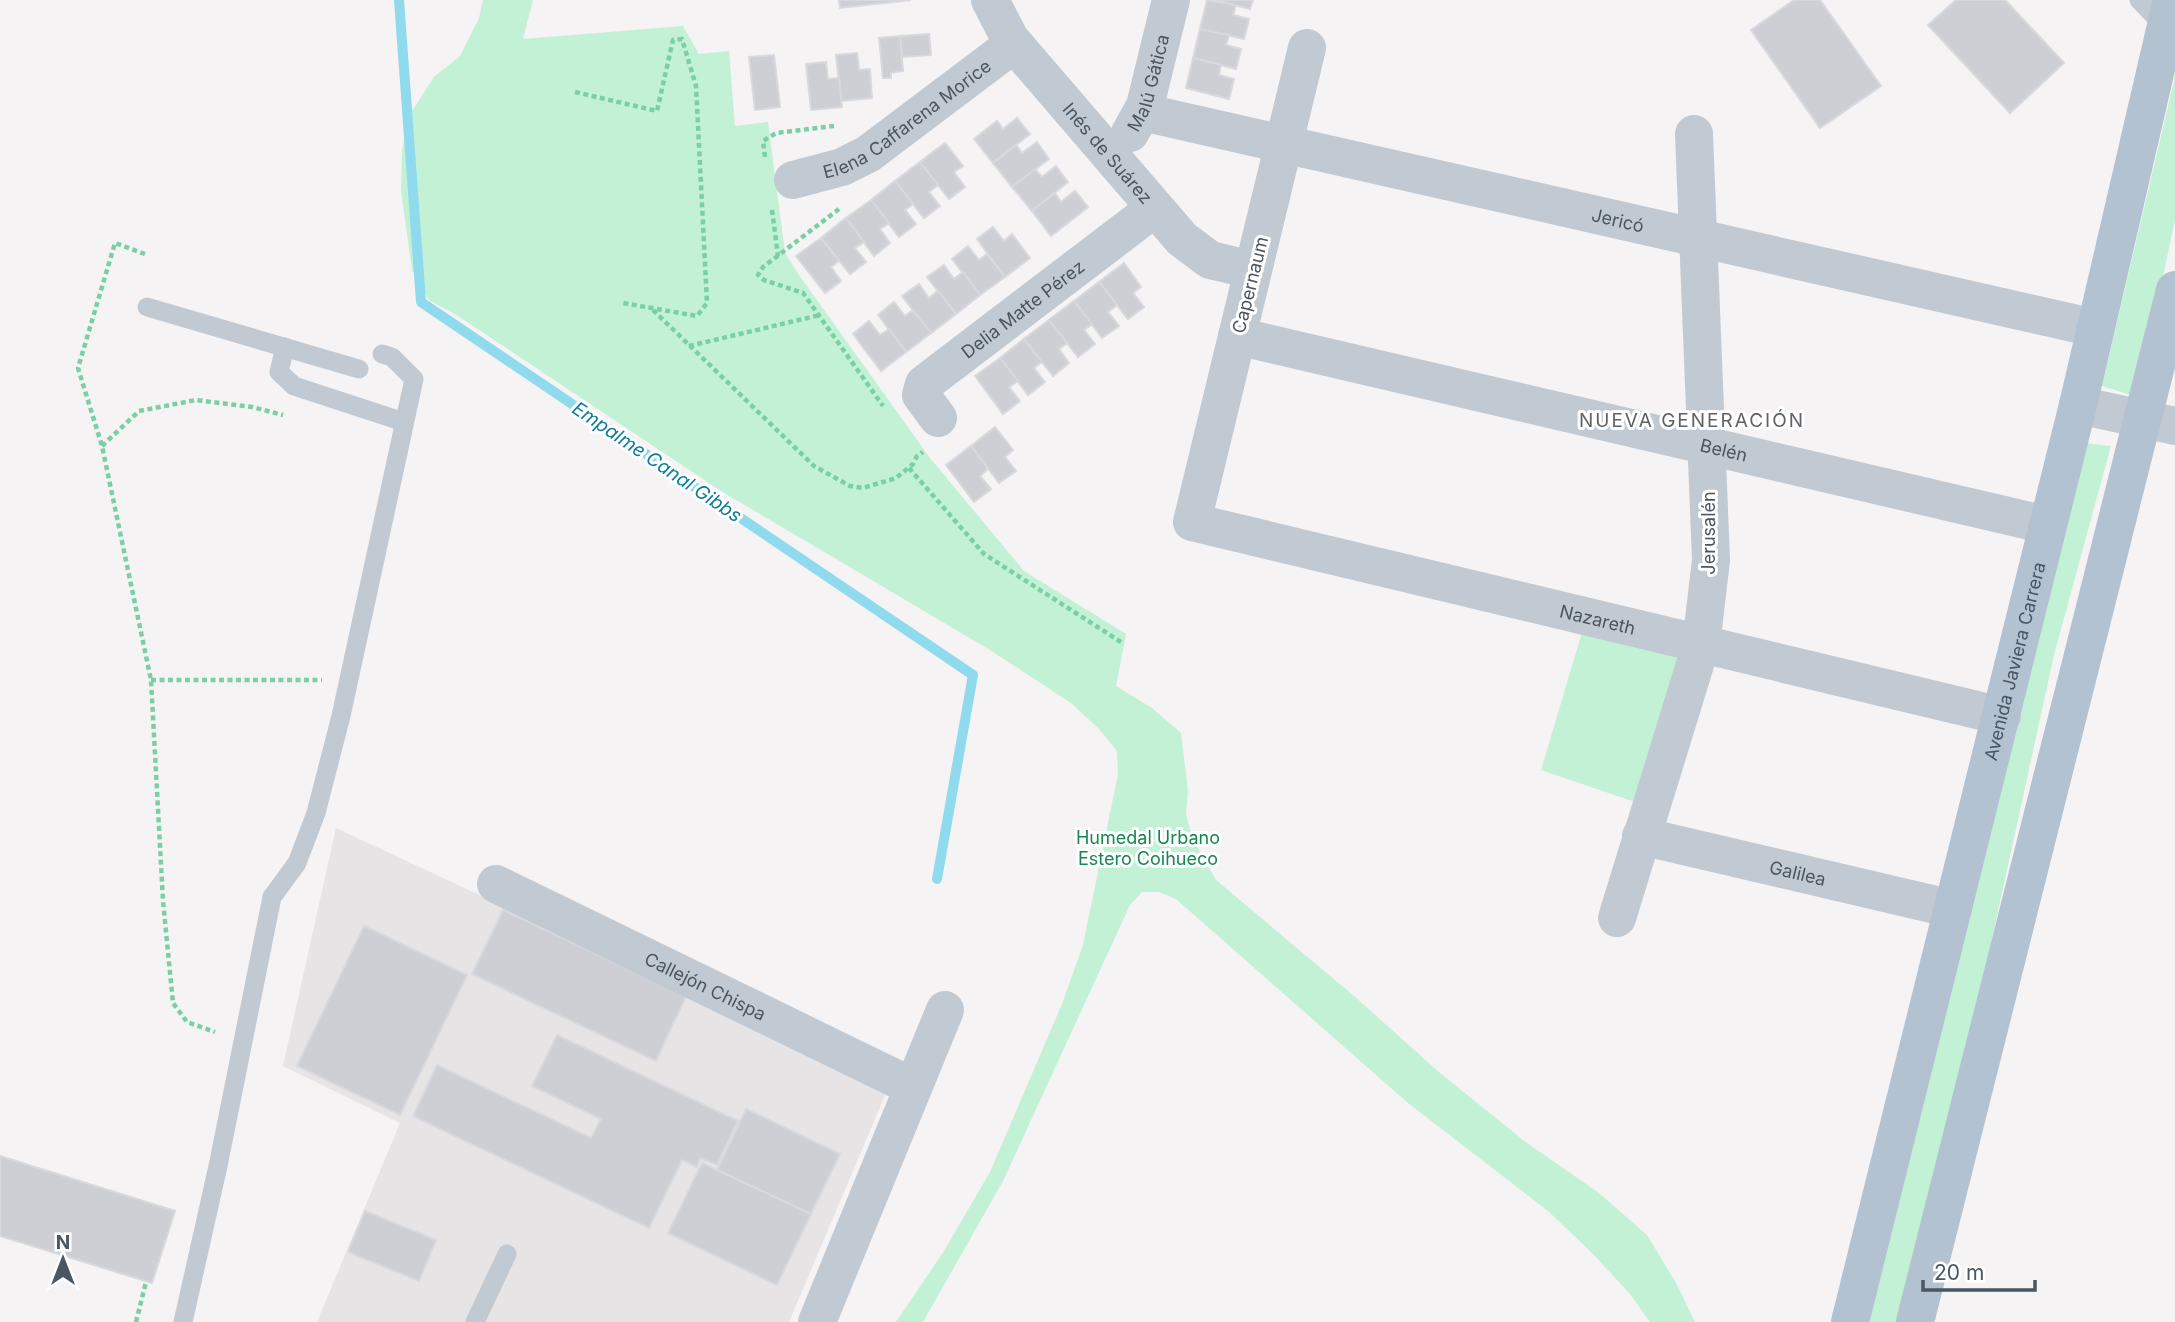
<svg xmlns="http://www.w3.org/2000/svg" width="2175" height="1322" font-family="Inter,sans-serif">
	<rect width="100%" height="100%" fill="#f5f3f3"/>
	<polygon fill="#e6e4e5" points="336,828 889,1086 789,1322 317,1322 400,1123 283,1066"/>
	<g fill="#c3f1d5">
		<polygon points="483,0 533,0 523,39 683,26 699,54 729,51 735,126 768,122 785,253 799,275 930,458 1024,571 1126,634 1116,686 1152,708 1181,733 1188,791 1186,815 1193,839 1216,880 1354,996 1440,1073 1527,1143 1599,1193 1647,1235 1676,1283 1695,1322 1650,1322 1630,1294 1593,1254 1548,1211 1408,1103 1176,899 1159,892 1142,892 1130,905 1003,1181 923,1322 896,1322 944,1251 990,1172 1062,1004 1083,945 1118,774 1117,751 1099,729 1071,703 990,650 721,491 458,316 429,300 412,270 401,191 402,152 408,117 434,77 460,56 479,18"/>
		<polygon points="2175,77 2175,220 2137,397 2102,386"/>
		<polygon points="2085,443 2111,446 2054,655 1991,943 1896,1322 1866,1322"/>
		<polygon points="1583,629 1677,654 1680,662 1635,802 1541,770"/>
	</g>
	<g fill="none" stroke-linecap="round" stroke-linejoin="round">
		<polyline stroke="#90daee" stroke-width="10" points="399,0 421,302 973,675 937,879"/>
	</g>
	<g fill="#cdcfd5" stroke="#d7d9de" stroke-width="2">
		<polygon points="839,0 911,0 840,8"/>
		<polygon points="1207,0 1236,5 1233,15 1249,19 1244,39 1200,29"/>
		<polygon points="1215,0 1253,0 1250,9"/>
		<polygon points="1794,0 1820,0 1881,86 1820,128 1751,30"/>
		<polygon points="1956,0 2005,0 2064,63 2010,113 1928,25"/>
		<polygon points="1200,29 1229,35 1226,45 1241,49 1236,69 1193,58"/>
		<polygon points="929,34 931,55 902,57 900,36"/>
		<polygon points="900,36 903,71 891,73 891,78 883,78 879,38"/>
		<polygon points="857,53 859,70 870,69 872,98 841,101 836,55"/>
		<polygon points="774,55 780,107 755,110 749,57"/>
		<polygon points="1193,58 1221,65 1219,75 1234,79 1229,99 1186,88"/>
		<polygon points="826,62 828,79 839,78 842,107 811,110 806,64"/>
		<polygon points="1017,118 1030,134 993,163 974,139 997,121 1003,129"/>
		<polygon points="1037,142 1049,159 1012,187 993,163 1016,145 1022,153"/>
		<polygon points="945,143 963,166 954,172 965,187 949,199 920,162"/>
		<polygon points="920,162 938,185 929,192 940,206 924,218 895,181"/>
		<polygon points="1056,166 1068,182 1032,211 1012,187 1035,169 1042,177"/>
		<polygon points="895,181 913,204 905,210 916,224 899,237 871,200"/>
		<polygon points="1075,191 1088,207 1051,236 1032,211 1055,193 1061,202"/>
		<polygon points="871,200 889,223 880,229 890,243 874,256 846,218"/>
		<polygon points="846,218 864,242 855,248 866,262 850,274 821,238"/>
		<polygon points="993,227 1004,241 1012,234 1030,258 1005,277 977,239"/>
		<polygon points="821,238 839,261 831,267 841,281 825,293 796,256"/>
		<polygon points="968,246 979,260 987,254 1005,277 980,295 952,259"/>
		<polygon points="1124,263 1141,287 1133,293 1144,307 1128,319 1099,282"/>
		<polygon points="944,265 954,279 963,272 980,295 956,314 927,277"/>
		<polygon points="1099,282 1117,305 1108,312 1119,326 1102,338 1074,301"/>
		<polygon points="919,284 929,298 938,291 956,314 931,333 902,296"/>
		<polygon points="1074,301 1092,324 1084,330 1095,344 1078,357 1049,320"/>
		<polygon points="894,302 905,316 913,310 931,333 906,352 878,315"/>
		<polygon points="1049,320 1067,343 1059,349 1069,363 1053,376 1024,339"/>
		<polygon points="869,321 880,335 889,329 906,352 881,371 853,334"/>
		<polygon points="1024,339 1042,362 1034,368 1045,382 1028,395 1000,358"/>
		<polygon points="1000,358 1018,381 1009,387 1020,401 1003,414 975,376"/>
		<polygon points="995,427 1013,450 1005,457 1016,471 999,483 971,446"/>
		<polygon points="971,446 988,469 980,476 991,489 974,502 946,465"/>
		<polygon points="503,910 686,996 656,1061 472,974"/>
		<polygon points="364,926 467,975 400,1115 297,1066"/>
		<polygon points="557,1035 738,1121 717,1165 700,1158 697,1167 682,1160 649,1228 413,1116 437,1065 591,1138 601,1119 532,1086"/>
		<polygon points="746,1109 840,1154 811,1214 717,1170"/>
		<polygon points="0,1156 175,1211 152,1283 0,1236"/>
		<polygon points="702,1163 811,1214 777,1285 668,1233"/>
		<polygon points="365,1211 436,1240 419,1281 348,1252"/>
	</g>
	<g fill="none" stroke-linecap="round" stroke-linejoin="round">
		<g stroke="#7ad0a6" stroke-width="4.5" stroke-dasharray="5 3.5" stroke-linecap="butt">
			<polyline points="575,92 657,111 673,40 682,39 696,86 707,303 697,316 623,303"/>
			<polyline points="765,157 763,141 776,133 834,126"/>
			<polyline points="839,209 763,267 758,275 764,280 803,293 883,406"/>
			<polyline points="772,210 778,256"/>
			<polyline points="145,254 115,243 78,368 102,446 151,680 163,901 173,1003 187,1022 215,1032"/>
			<polyline points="653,310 814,466 850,486 863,488 896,478 913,464 917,456 923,452"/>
			<polyline points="689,346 820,315"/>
			<polyline points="102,446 139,411 196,400 252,407 283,415"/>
			<polyline points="909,468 984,554 1124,644"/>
			<polyline points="151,680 322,680"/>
			<polyline points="136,1322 146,1282"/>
		</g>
		<g stroke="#c1cad2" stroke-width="19">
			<polyline points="2139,0 2165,27"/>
			<polyline points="147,307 359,369"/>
			<polyline points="285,347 279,372 294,386 404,422"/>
			<polyline points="183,1322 218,1166 272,897 297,863 316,813 341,716 414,379 392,357 382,354"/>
			<polyline points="475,1322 507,1254"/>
		</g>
		<g stroke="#c1cad2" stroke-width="38">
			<path id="s1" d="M990 0 1010 39 1182 239 1210 260 1253 270"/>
			<path id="s2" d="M1307 48 1192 522 2002 716"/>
			<path id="s3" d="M1142 112 2095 328"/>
			<path id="s4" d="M1130 133 1145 106 1171 0"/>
			<path id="s5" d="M793 180 842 167 868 154 1014 44"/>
			<path id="s6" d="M1237 336 2047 525"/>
			<polyline points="2078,405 2175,426"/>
			<path id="s7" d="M938 418 921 395 924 384 1155 208"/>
			<path id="s8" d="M1641 836 1953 909"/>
			<path id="s9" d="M496 884 913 1087"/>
			<polyline points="1617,918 1701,645 1711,560 1694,134"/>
			<polyline points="817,1322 945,1010"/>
		</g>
		<g stroke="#b3c2d1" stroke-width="38">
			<path id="s10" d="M1850 1322 2078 405 2172 0"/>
			<polyline points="1915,1322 2175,290"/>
		</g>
	</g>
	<g text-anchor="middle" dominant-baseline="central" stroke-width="6" stroke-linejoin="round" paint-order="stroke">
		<g font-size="18" fill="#4a5661" stroke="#fff">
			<text stroke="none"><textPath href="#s4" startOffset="54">Malú Gática</textPath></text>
			<text stroke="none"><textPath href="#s5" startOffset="131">Elena Caffarena Morice</textPath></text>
			<text stroke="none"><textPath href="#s1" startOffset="194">Inés de Suárez</textPath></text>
			<text stroke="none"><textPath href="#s3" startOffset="488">Jericó</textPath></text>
			<text transform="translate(1250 285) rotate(-76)">Capernaum</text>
			<text stroke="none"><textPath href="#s7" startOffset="164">Delia Matte Pérez</textPath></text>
			<text stroke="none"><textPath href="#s6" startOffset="500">Belén</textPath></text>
			<text transform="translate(1708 533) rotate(-90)">Jerusalén</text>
			<text stroke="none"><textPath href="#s2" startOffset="905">Nazareth</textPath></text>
			<text stroke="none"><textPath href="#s10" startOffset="681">Avenida Javiera Carrera</textPath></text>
			<text stroke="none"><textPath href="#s8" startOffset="161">Galilea</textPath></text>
			<text stroke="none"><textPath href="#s9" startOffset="233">Callejón Chispa</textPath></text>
		</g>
		<g font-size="18" fill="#17864f" stroke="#fff">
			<text x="1148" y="837">Humedal Urbano<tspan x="1148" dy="21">Estero Coihueco</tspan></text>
		</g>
		<g font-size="19" letter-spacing="2" fill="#5f6368" stroke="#fff">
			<text x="1692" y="420">NUEVA GENERACIÓN</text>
		</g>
		<g font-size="19" font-style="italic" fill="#0c7c9b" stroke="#fff">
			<text transform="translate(657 462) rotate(34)">Empalme Canal Gibbs</text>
		</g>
	</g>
	<g transform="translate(63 1259)" stroke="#ffffff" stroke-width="5" paint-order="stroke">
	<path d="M0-5L12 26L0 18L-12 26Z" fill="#4a5661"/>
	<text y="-10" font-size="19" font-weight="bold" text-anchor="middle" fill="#4a5661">N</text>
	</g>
	<path d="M1923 1280v10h112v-10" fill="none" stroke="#4a5661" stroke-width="3.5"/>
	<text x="1934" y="1280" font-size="21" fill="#4a5661" stroke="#ffffff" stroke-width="5" paint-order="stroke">20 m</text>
</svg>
